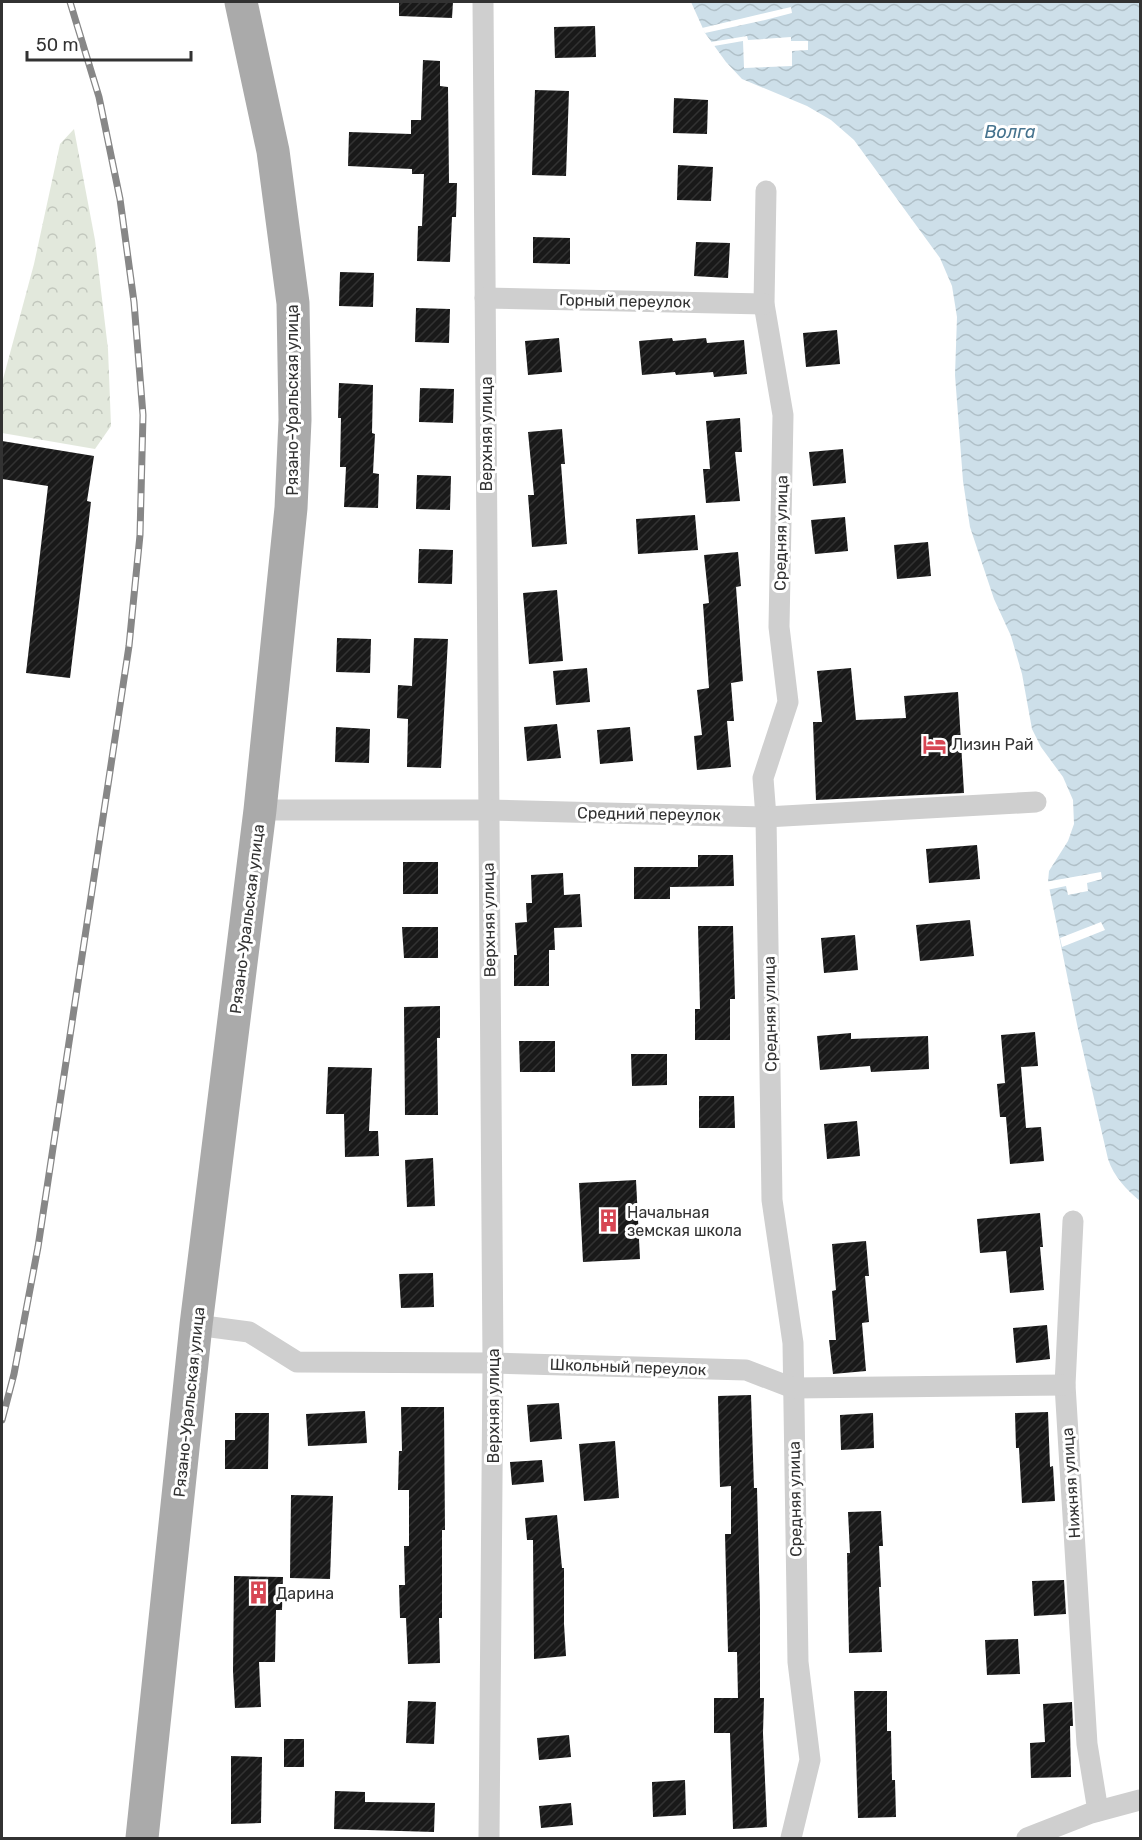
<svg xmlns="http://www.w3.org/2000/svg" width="1142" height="1840" font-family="Rubik,sans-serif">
	<defs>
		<pattern id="forest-crowns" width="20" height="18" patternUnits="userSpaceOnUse" patternTransform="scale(1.5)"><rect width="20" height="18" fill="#e2e8dc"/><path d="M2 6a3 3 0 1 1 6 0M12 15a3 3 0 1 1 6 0" fill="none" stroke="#c2c7bd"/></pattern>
		<pattern id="water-waves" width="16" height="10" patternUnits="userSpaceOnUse" patternTransform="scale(1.5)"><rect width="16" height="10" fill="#cddfe9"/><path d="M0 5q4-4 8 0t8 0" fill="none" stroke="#b0c0c8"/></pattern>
		<pattern id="building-hatch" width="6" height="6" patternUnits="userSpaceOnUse" patternTransform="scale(1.5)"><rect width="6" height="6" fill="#191919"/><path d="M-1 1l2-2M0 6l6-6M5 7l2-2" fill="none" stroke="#323232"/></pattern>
	</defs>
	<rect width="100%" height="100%" fill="#fff"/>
	<polygon fill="url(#forest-crowns)" points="74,129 95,240 108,349 111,426 95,449 2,433 2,383 34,264 60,144"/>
	<path fill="url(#water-waves)" d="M691 2H1140V1201C1126 1189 1114 1177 1108 1159L1078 1029 1048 882 1049 871 1068 841 1074 824 1073 800 1063 777 1041 747 1032 729 1022 674 1011 636 994 599 970 527 963 481 955 375 957 317 952 286 940 258 854 140 831 120 807 106 742 79 726 62 705 33Z"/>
	<g fill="#fff">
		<polygon points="791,7 792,13 765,20 705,33 702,28"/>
		<polygon points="747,36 748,40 791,37 791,41 808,41 808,50 792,51 792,66 744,68 743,41 714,46 711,42"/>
		<polygon points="1101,872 1102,879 1087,883 1088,891 1068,895 1066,886 1047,890 1045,882"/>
		<polygon points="1101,922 1105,930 1062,947 1060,938"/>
	</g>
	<g fill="url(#building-hatch)">
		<polygon points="399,2 453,2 452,18 399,16"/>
		<polygon points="595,26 596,57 555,58 554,27"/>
		<polygon points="423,60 440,61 440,86 448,87 449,183 457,183 456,217 452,217 450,262 417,261 418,226 422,226 424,174 412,174 412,169 348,166 349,132 411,134 411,120 421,120"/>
		<polygon points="535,90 569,91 566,176 532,175"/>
		<polygon points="674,98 708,100 707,134 673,133"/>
		<polygon points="678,165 713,167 711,201 677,200"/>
		<polygon points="533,237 570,238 570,264 533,263"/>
		<polygon points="696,242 730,243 728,278 694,276"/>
		<polygon points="340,272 374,273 373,307 339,306"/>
		<polygon points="416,308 450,309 449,343 415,342"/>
		<polygon points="837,330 840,364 806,367 803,333"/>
		<polygon points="559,338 562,372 528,375 525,341"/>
		<polygon points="672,338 673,341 706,338 707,343 744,340 747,374 714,377 713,372 676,375 675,372 642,375 639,341"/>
		<polygon points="339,383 373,385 372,433 375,434 373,473 379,474 378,508 344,507 346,467 340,467 341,418 338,418"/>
		<polygon points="420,388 454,389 453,423 419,422"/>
		<polygon points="740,418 742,452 735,452 740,501 706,503 703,469 710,469 706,421"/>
		<polygon points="562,429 565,464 561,464 567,544 532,547 528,495 534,495 528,432"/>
		<polygon points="2,441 94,456 87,501 91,502 70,678 26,673 48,486 2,479"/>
		<polygon points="843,449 846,483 813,486 809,452"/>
		<polygon points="417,475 451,476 450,510 416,509"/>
		<polygon points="695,515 698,550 638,554 636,519"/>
		<polygon points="845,517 848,551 815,554 811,520"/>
		<polygon points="928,542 931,576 897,579 894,545"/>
		<polygon points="419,549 453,550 452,584 418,583"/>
		<polygon points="738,552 741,586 736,587 743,681 731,683 734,721 727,721 731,767 697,770 694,736 702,735 697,690 709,688 703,604 709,603 704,555"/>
		<polygon points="557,590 563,661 529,664 523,593"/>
		<polygon points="337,638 371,639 370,673 336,672"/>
		<polygon points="414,638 448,639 441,768 407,767 408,719 397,718 398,685 412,686"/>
		<polygon points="587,668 590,702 556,705 553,671"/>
		<polygon points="851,668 856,720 906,718 904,696 958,692 964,793 816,800 813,722 822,722 817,671"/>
		<polygon points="557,724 561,758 527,761 524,727"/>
		<polygon points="336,727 370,729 369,763 335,762"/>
		<polygon points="630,727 633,761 600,764 597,730"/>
		<polygon points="977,845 980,879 929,883 926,849"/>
		<polygon points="698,855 733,855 734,886 670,887 670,899 634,899 634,867 698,867"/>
		<rect x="403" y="862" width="35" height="32"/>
		<polygon points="563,873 564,895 580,894 582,927 554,928 555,950 549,950 549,986 514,986 514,955 517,955 515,923 527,922 526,903 532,903 531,875"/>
		<polygon points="970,920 974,956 920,961 916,925"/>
		<polygon points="698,926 733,926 735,999 730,999 730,1040 695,1040 695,1009 700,1009"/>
		<polygon points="402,927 438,927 438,958 404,958"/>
		<polygon points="855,935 858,970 824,973 821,938"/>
		<polygon points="440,1006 440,1038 437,1038 438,1115 405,1115 404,1007"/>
		<polygon points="1035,1032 1038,1066 1021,1067 1026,1128 1041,1127 1044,1161 1010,1164 1006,1117 1000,1117 997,1084 1005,1083 1001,1035"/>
		<polygon points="851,1033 851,1039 928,1036 929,1069 871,1072 870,1066 820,1070 817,1036"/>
		<polygon points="519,1041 555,1041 555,1072 520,1072"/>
		<polygon points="631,1054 667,1054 667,1085 632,1086"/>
		<polygon points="328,1067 372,1068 369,1131 378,1131 379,1156 345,1157 344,1114 326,1114"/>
		<polygon points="699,1096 734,1096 735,1128 699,1128"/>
		<polygon points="857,1121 860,1156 827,1159 824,1124"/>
		<polygon points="433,1158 435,1206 407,1207 405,1160"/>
		<polygon points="636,1180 640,1259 583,1262 579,1183"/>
		<polygon points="1040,1213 1043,1247 1040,1247 1044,1290 1010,1293 1006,1251 980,1253 977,1219"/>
		<polygon points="866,1241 869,1276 865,1276 869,1322 862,1323 866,1371 833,1374 829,1340 836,1340 832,1291 836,1290 832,1244"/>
		<polygon points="433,1273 434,1307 401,1308 399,1274"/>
		<polygon points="1047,1325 1050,1359 1016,1363 1013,1328"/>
		<polygon points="751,1395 754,1488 757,1488 760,1609 760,1698 764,1698 763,1733 767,1827 733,1829 730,1733 714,1733 714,1698 738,1698 737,1652 728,1652 725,1534 731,1534 731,1486 720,1487 718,1396"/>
		<polygon points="559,1403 562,1439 530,1442 527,1405"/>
		<polygon points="401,1407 444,1407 445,1530 442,1530 442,1618 439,1618 440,1663 408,1664 406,1618 400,1618 399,1585 405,1585 404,1546 409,1546 409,1490 398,1490 399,1451 402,1451"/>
		<polygon points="365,1411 367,1443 308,1446 306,1414"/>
		<polygon points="1048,1412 1050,1467 1053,1466 1055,1501 1022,1503 1019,1448 1016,1448 1015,1413"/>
		<polygon points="235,1413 269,1413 268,1469 225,1469 225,1440 235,1440"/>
		<polygon points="873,1413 874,1448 841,1450 840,1415"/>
		<polygon points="615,1441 619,1498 584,1501 579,1444"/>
		<polygon points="542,1460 544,1482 512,1485 510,1462"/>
		<polygon points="291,1495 333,1496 330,1579 290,1578"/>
		<polygon points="881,1511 883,1546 879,1546 881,1587 879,1587 882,1652 849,1653 847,1553 850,1553 848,1512"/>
		<polygon points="557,1515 562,1568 564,1568 564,1624 566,1656 534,1659 533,1540 527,1540 525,1518"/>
		<polygon points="234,1576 283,1577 282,1610 276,1610 275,1662 259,1662 261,1707 235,1708 233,1671"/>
		<polygon points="1064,1580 1066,1614 1034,1616 1032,1581"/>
		<polygon points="1018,1639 1020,1674 987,1675 985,1640"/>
		<polygon points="854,1691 887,1691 887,1731 891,1731 892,1780 895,1780 896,1817 858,1818"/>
		<polygon points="408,1701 436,1702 434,1744 406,1743"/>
		<polygon points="1072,1702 1073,1726 1070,1726 1071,1777 1031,1778 1030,1743 1045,1742 1043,1704"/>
		<polygon points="569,1735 571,1757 539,1760 537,1738"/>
		<rect x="284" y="1739" width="20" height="28"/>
		<polygon points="231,1756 262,1757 261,1823 231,1824"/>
		<polygon points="685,1780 686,1815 653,1817 652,1782"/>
		<polygon points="335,1791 365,1792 365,1802 435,1803 434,1832 334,1829"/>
		<polygon points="571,1803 573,1825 541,1828 539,1806"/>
	</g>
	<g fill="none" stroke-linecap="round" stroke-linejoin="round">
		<g stroke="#cfcfcf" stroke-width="21">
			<polyline points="483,2 493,1363 489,1838"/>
			<polyline points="766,191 764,304 783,415 779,627 788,702 763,778 766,817 772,1200 793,1343 798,1662 810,1760 791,1838"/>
			<polyline points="485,298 764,304"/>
			<polyline points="260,810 488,810 766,817 1036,802"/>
			<polyline points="1073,1221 1065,1385 1087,1744 1098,1811"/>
			<polyline points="196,1325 249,1332 297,1362 493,1363 746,1370 793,1388 1065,1385"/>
			<polyline points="1027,1838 1091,1813 1140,1800"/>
		</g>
		<polyline stroke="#aaa" stroke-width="33" points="142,1838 196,1325 260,810 291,508 295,420 293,303 273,151 241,2"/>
		<defs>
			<polyline id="rail" points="2,1420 14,1374 38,1247 129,646 140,535 143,415 134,302 120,199 99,97 70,2"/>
		</defs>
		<use href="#rail" stroke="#878787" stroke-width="7"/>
		<use href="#rail" stroke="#fff" stroke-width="4.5" stroke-dasharray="14" stroke-linecap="butt"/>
	</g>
	<defs>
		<symbol id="hotel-bare" viewBox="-9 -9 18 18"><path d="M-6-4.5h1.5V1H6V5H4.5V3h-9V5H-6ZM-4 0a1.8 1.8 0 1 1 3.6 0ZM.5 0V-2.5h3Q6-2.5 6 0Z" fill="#d74653" stroke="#fff" stroke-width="2.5" paint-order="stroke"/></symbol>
		<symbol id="building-bare" viewBox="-9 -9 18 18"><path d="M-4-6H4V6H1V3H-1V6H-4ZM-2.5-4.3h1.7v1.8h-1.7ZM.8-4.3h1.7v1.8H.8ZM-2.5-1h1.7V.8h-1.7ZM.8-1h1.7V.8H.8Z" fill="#d74653" stroke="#fff" stroke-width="2.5" paint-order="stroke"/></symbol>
	</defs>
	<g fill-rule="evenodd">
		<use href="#hotel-bare" x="918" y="728" width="33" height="33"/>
		<use href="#building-bare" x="592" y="1204" width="33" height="33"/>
		<use href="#building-bare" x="242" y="1576" width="33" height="33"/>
	</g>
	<g text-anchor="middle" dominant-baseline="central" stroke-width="6" stroke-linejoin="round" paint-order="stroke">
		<g font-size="16" fill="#323232" stroke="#fff">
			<text transform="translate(625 301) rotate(1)">Горный переулок</text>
			<text transform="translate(292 400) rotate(-90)">Рязано-Уральская улица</text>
			<text transform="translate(486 434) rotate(-90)">Верхняя улица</text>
			<text transform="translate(781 533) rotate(-89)">Средняя улица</text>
			<text transform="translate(649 814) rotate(1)">Средний переулок</text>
			<text transform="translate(247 919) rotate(-83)">Рязано-Уральская улица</text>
			<text transform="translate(489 920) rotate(-91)">Верхняя улица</text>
			<text transform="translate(770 1014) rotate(-91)">Средняя улица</text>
			<text transform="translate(628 1367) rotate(2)">Школьный переулок</text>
			<text transform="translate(189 1402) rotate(-84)">Рязано-Уральская улица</text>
			<text transform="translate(493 1406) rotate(-90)">Верхняя улица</text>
			<text transform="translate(1071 1483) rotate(-94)">Нижняя улица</text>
			<text transform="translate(795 1499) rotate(-91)">Средняя улица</text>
		</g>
		<g font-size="16" fill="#323232" stroke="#fff" text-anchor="start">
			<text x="952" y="744">Лизин Рай</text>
			<text x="627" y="1212">Начальная<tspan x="627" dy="18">земская школа</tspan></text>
			<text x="276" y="1593">Дарина</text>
		</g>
		<g font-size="18" font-style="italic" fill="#46738e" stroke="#fff">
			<text x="1010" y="132">Волга</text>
		</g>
	</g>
	<rect width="1142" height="1840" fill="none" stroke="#323232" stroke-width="6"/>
	<path d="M27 51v9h164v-9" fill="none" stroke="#323232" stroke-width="3"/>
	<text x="36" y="51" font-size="18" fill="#323232" stroke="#ffffff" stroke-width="4.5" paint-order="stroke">50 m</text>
</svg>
